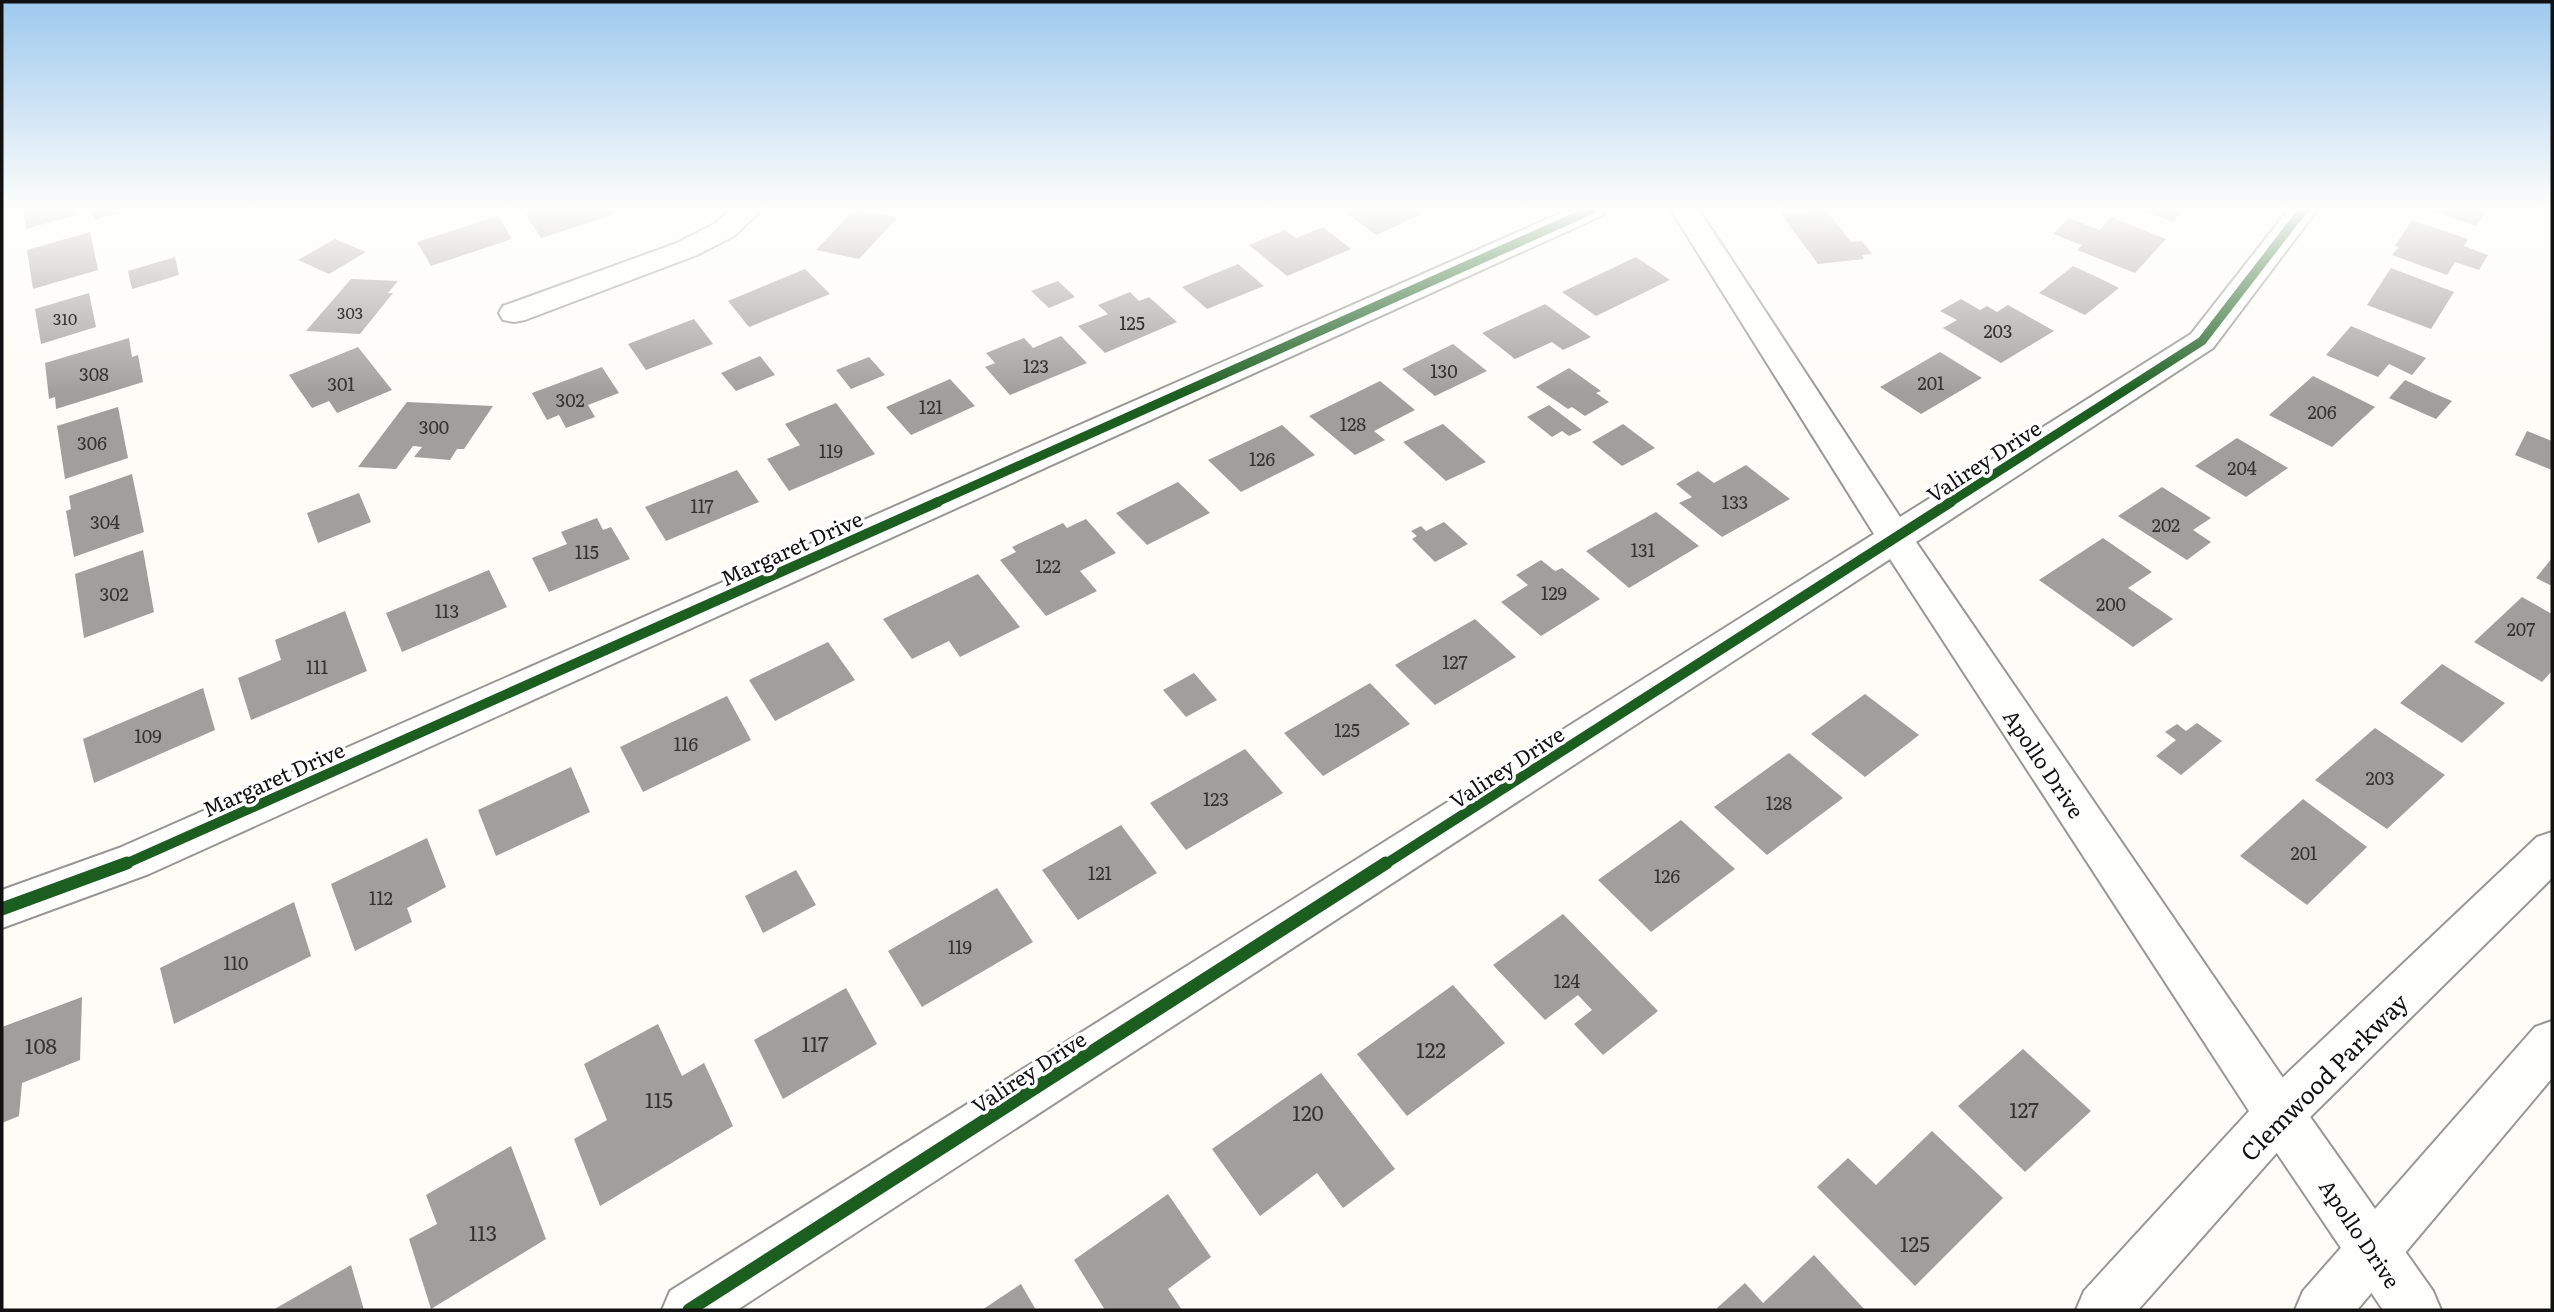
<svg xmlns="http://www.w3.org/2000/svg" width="2554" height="1312" font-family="Literata,serif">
	<rect width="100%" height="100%" fill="#fdfcf7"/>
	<g fill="#a19f9c">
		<polygon points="23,210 78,210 79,214 26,229"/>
		<polygon points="92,210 127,210 127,211 94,220"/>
		<polygon points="533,210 616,210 618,213 541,238 525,213"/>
		<polygon points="854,210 898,217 859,259 816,250"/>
		<polygon points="1357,210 1416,210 1422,214 1376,235 1348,214"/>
		<polygon points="1826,210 1851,242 1862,241 1872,254 1862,255 1864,259 1818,264 1781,214"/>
		<polygon points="2142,210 2183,210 2173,222"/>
		<polygon points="2430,210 2487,210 2476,226"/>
		<polygon points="498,216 512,239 431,266 417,242"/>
		<polygon points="2111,217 2166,239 2135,273 2077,250 2082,245 2053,234 2069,218 2099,230"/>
		<polygon points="2412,220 2468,239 2464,246 2488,255 2479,270 2455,262 2447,275 2392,255 2399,247 2395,246"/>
		<polygon points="1323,227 1351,249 1287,276 1249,245 1285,230 1296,238"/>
		<polygon points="90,232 98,270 33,289 27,250"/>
		<polygon points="335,239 366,252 329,274 298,260"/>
		<polygon points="175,257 179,275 132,289 128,271"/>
		<polygon points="1636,257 1670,280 1596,316 1562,292"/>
		<polygon points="1238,264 1264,286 1207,309 1182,287"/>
		<polygon points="2073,266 2097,277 2119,288 2085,315 2039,293"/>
		<polygon points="2391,268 2454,292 2431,329 2367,305"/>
		<polygon points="805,269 830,294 749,327 728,301"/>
		<polygon points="351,279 398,281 388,293 393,293 360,334 306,331"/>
		<polygon points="1058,281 1075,297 1049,308 1031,291"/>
		<polygon points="1130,292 1139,301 1149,297 1177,322 1105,353 1078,326 1108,314 1098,305"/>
		<polygon points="89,293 96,327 41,344 35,309"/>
		<polygon points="1961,299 1980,310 1987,306 1997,312 2008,305 2054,331 2001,363 1943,328 1957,320 1940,311"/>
		<polygon points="1545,304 1591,337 1563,350 1552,342 1515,359 1482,333"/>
		<polygon points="694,319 713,344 646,370 628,344"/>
		<polygon points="2351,326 2426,358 2412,375 2389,364 2378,377 2326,355"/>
		<polygon points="1061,336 1087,363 1010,395 985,367 995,363 986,353 1024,338 1033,348"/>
		<polygon points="129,338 132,357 138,355 143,382 56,409 55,397 49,399 45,363"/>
		<polygon points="1453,344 1487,371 1435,396 1402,369"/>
		<polygon points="358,347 392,390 337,413 329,401 312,408 289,375"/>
		<polygon points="1940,352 1982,378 1921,414 1880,387"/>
		<polygon points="760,356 775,375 736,391 721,373"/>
		<polygon points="869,357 885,375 851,389 836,370"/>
		<polygon points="602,367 619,393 588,405 595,417 566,428 559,415 547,420 532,393"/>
		<polygon points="1569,368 1601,391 1596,393 1609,402 1585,416 1572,407 1568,409 1536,387"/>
		<polygon points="2313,376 2375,407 2332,447 2269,415"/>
		<polygon points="950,379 975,406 911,435 886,407"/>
		<polygon points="2405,380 2431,392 2452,401 2436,419 2389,398"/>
		<polygon points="1380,381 1415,410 1374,431 1385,440 1355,455 1309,416"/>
		<polygon points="407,402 493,406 464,449 457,449 450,460 414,457 422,447 413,446 396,469 358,467"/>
		<polygon points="836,403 875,454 789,491 767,459 800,445 785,424"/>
		<polygon points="1549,405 1582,430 1569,436 1562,431 1552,437 1527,417"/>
		<polygon points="118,407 128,458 65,479 57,426"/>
		<polygon points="1443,424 1486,462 1446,481 1403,442"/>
		<polygon points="1623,424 1655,448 1622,466 1592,442"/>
		<polygon points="1282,425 1315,455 1241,492 1208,460"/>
		<polygon points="2527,431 2552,441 2552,470 2515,455"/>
		<polygon points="2237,438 2288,468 2246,497 2195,466"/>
		<polygon points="1746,465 1790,499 1722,537 1679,503 1692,497 1676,484 1698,471 1714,483"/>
		<polygon points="737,470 759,502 666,541 645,507"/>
		<polygon points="132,474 144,532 74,557 66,511 71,509 69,496"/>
		<polygon points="1178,482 1210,513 1147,545 1116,513"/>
		<polygon points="2162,487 2211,518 2193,530 2211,542 2187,560 2118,516"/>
		<polygon points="359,493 371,522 318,543 307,513"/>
		<polygon points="1656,512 1699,546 1629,588 1586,551"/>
		<polygon points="597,518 603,530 611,527 630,559 549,592 532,558 567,544 561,532"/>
		<polygon points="1086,519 1116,553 1080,571 1097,591 1046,616 1000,560 1016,552 1012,547 1063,523 1067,528"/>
		<polygon points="1444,522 1468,544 1435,562 1412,539 1417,536 1411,531 1421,526 1426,531"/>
		<polygon points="2103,538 2152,572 2128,588 2173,619 2133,647 2039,580"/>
		<polygon points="143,550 154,612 84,638 75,574"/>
		<polygon points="2552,558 2552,586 2536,578"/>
		<polygon points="1541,560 1555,571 1562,568 1600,599 1541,636 1501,602 1528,585 1516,575"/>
		<polygon points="489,570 507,607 402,652 386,613"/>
		<polygon points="978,574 1020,627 960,657 949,641 912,659 883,619"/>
		<polygon points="2522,597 2552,614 2552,671 2542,682 2474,642"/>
		<polygon points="345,611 367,671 251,720 238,678 281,660 275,640"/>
		<polygon points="1475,619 1516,657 1435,705 1395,665"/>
		<polygon points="828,642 855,680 775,721 749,680"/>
		<polygon points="2442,664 2505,703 2462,743 2400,703"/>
		<polygon points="1194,673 1217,700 1186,717 1163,690"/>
		<polygon points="1370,683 1410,724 1323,776 1284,733"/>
		<polygon points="203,688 215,730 94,783 83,739"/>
		<polygon points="1865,694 1919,735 1865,777 1811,734"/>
		<polygon points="727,696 751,740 643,792 620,747"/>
		<polygon points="2197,723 2222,741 2181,775 2156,756 2176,740 2165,732 2177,724 2186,731"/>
		<polygon points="2375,728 2445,775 2387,829 2315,780"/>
		<polygon points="1245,749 1283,793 1186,850 1150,803"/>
		<polygon points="1789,753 1843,798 1767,855 1714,807"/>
		<polygon points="571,767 590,812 496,856 478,810"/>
		<polygon points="2303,799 2367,847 2307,905 2240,856"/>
		<polygon points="1681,820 1735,869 1651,932 1598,880"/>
		<polygon points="1121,825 1157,873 1078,920 1042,870"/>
		<polygon points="427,838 446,887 407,908 412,922 355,951 331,884"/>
		<polygon points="796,870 816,905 763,933 745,896"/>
		<polygon points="997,888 1033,942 922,1007 888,951"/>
		<polygon points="294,902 311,956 174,1024 160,968"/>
		<polygon points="1563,914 1658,1011 1603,1055 1574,1024 1592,1010 1578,995 1545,1020 1493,965"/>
		<polygon points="1453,985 1505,1043 1407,1116 1357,1054"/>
		<polygon points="846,988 877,1044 783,1099 754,1040"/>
		<polygon points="82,997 80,1060 22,1083 19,1116 2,1123 2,1027"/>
		<polygon points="658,1024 682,1076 704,1063 733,1126 600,1206 574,1139 607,1120 584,1064"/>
		<polygon points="2023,1049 2091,1111 2025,1172 1958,1106"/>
		<polygon points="1321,1073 1395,1169 1343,1208 1317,1173 1260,1216 1212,1149"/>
		<polygon points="1932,1131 2003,1198 1915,1286 1817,1187 1848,1158 1876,1185"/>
		<polygon points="511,1146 546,1239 431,1309 409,1239 437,1224 426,1195"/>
		<polygon points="1168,1194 1211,1257 1168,1289 1182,1310 1105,1310 1074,1260"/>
		<polygon points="1814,1255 1865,1310 1719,1310 1717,1308 1745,1283 1763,1303"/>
		<polygon points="351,1265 364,1310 273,1310"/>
		<polygon points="1021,1284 1036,1310 982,1310"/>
	</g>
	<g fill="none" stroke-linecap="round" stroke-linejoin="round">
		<defs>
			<g id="minor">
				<polygon points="730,210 761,210 734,236 697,255 525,320 514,322 503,320 499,313 503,306 677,243 714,224"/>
				<polygon points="1568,210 1605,210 1601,216 149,874 2,928 2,890 119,848"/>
				<polygon points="1671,210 1699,210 1900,517 2191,334 2288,210 2317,210 2213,348 1916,542 2296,1097 2433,1291 2441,1310 2383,1310 2262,1131 1890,559 737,1310 662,1310 670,1291 1874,534"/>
			</g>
			<g id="tertiary">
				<polygon points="2552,832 2552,878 2296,1131 2138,1310 2076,1310 2084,1291 2262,1097 2537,837"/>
				<polygon points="2552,1021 2552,1078 2357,1310 2295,1310 2303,1291 2535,1027"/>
			</g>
		</defs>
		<use href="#minor" stroke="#979795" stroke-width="4"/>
		<use href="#tertiary" stroke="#979795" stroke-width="4"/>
		<use href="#minor" fill="#fffffe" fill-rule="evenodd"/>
		<use href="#tertiary" fill="#fffffe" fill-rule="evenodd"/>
		<defs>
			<g id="cycleway-far2">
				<polyline points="935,503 1591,210"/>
				<polyline points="1949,503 2202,341 2303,210"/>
			</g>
			<g id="cycleway-far1">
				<polyline points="123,865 938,502"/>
				<polyline points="1384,865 1951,502"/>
			</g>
			<g id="cycleway">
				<polyline points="2,909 127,863"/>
				<polyline points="689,1310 1386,863"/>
			</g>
		</defs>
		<use href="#cycleway-far2" stroke="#fff" stroke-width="12"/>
		<use href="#cycleway-far1" stroke="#fff" stroke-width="15"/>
		<use href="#cycleway" stroke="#fff" stroke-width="18"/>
		<use href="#cycleway-far2" stroke="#1b5e20" stroke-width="9"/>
		<use href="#cycleway-far1" stroke="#1b5e20" stroke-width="10"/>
		<use href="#cycleway" stroke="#1b5e20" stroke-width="13"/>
	</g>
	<linearGradient id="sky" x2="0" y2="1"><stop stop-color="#9dc9ee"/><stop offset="0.53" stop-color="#fefefb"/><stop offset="1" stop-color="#fefefb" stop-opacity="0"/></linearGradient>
	<rect width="2554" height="394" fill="url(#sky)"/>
	<g text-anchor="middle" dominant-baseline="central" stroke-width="7" stroke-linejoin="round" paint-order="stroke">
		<g font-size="16" fill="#353434">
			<text x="350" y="312">303</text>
			<text x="65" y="318">310</text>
		</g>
		<g font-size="18" fill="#353434">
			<text x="1132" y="322">125</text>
			<text x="1998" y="330">203</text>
			<text x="1036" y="365">123</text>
			<text x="1444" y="370">130</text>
			<text x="94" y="373">308</text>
			<text x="1931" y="382">201</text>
			<text x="341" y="383">301</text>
			<text x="570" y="399">302</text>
			<text x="931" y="406">121</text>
			<text x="2322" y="411">206</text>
			<text x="1353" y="423">128</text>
			<text x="434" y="426">300</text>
			<text x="92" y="442">306</text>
			<text x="831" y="450">119</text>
			<text x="1262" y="458">126</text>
			<text x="2242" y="467">204</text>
			<text x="1735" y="501">133</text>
			<text x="702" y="505">117</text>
			<text x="105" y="521">304</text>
			<text x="2166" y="524">202</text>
			<text x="1643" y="549">131</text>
			<text x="587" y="551">115</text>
			<text x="1048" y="565">122</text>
			<text x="1554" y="592">129</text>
			<text x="114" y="593">302</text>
			<text x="2111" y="603">200</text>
			<text x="447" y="610">113</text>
			<text x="2521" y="628">207</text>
			<text x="1455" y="661">127</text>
			<text x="317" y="666">111</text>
			<text x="1347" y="729">125</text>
			<text x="148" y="735">109</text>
			<text x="686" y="743">116</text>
			<text x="2380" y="777">203</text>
			<text x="1216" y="798">123</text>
			<text x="1779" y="802">128</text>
			<text x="2304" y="852">201</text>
			<text x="1100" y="872">121</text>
			<text x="1667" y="875">126</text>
			<text x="381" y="897">112</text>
			<text x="960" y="946">119</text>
			<text x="236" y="962">110</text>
			<text x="1567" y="980">124</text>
		</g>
		<g font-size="21" fill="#111" stroke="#fff">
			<text transform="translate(1983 460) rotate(-33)">Valirey Drive</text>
			<text transform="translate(791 547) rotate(-24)">Margaret Drive</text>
			<text transform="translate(2045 763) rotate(56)">Apollo Drive</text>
			<text transform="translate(1506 766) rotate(-33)">Valirey Drive</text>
			<text transform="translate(273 778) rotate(-24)">Margaret Drive</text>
			<text transform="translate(1028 1071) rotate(-33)">Valirey Drive</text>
			<text transform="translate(2361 1233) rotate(56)">Apollo Drive</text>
		</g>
		<g font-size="21" fill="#353434">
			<text x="815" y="1042">117</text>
			<text x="41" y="1044">108</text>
			<text x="1431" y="1048">122</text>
			<text x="659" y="1098">115</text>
			<text x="2024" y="1108">127</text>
			<text x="1308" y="1111">120</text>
			<text x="483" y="1231">113</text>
			<text x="1915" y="1242">125</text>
		</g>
		<g font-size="24" fill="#111" stroke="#fff">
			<text transform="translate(2323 1076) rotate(-45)">Clemwood Parkway</text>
		</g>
	</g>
	<rect width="2554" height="1312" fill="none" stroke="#111111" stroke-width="7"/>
</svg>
